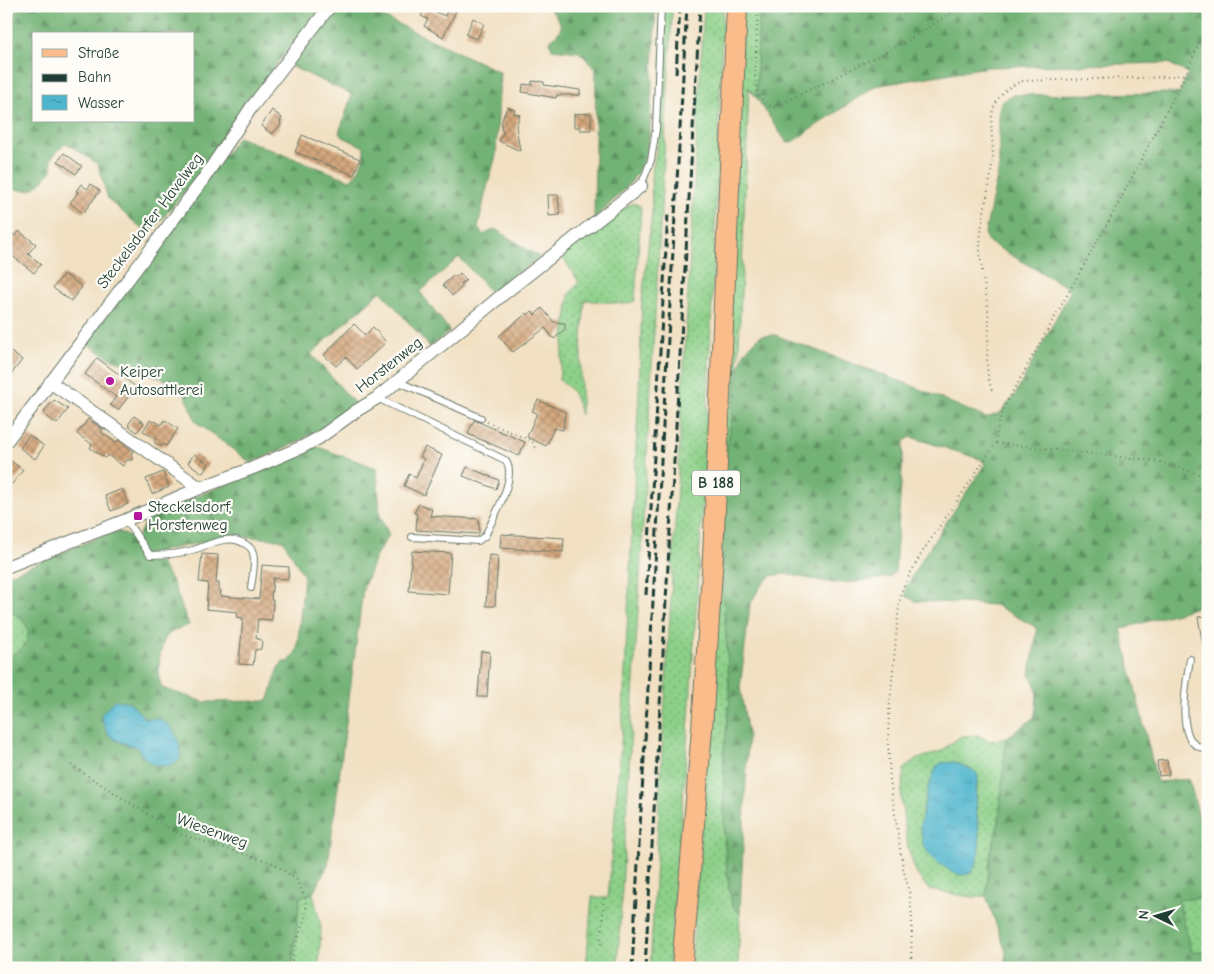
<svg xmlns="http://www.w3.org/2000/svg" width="1214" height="974" font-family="'Comic Neue',sans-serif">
	<defs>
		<pattern id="grass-dots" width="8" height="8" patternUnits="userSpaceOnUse" patternTransform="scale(1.25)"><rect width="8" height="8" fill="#8dd089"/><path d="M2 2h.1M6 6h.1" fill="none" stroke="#73aa71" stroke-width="1.8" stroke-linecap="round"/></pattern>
		<pattern id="forest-firs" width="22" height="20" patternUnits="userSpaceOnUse" patternTransform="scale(1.25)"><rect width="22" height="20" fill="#72b275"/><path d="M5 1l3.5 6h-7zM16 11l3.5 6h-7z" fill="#5d9261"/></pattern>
		<pattern id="water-ripples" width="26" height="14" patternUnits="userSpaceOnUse" patternTransform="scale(1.25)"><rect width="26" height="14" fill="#4eb5cd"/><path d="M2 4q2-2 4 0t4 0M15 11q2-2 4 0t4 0" fill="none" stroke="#4094a7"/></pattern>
		<pattern id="building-cross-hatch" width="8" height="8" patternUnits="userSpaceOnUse" patternTransform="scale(1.25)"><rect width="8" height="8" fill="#d5a87e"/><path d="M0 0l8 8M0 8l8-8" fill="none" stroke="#ac8a68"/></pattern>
	</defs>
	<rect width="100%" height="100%" fill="#fdfcf7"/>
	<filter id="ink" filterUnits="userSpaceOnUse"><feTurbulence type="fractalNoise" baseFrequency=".02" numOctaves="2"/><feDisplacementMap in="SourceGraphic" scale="10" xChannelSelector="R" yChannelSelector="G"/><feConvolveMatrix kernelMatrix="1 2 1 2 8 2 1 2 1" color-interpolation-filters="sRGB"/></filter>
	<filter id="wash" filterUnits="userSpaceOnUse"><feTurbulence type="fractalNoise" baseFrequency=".0096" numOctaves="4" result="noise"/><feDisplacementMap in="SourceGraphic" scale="20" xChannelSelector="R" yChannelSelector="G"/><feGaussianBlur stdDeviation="1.12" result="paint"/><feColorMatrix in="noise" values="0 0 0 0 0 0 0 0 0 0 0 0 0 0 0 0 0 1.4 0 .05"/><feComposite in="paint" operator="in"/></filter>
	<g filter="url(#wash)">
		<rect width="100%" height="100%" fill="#f1e0c2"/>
		<g fill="url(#grass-dots)" stroke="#56865e" fill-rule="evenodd">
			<polygon points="664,6 672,6 672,18 618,959 617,968 586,968 592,897 608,898 622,731 639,389 642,301 652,211 651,177 659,137"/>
			<path d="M704 6H723C716 208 709 409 696 611 689 730 679 849 669 968H650Z"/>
			<polygon points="743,6 759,6 756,97 749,88 738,373 722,485"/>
			<path d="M633 203 640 206 641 210 635 301 624 304 585 300 581 350V415C575 398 575 390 559 380L569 295 579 282 561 255 612 216Z"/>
			<polygon points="721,555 730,700 724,750 724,830 727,873 732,905 740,914 738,968 691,968"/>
			<path d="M6 611C23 613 36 632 23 647 19 652 12 655 6 659Z"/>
			<path d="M978 735 989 741 1006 738 999 822 991 851 986 896 972 897 929 890 916 873 908 848 901 799 904 769 915 760 941 751 961 736ZM955 762 978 776 976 806 980 838 976 867 923 844C917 814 927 789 941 763Z"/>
			<polygon points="313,893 321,927 319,968 292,968 300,897"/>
			<polygon points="1200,898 1208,939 1208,950 1192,953 1178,899"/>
		</g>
		<g fill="url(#forest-firs)" stroke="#487854" fill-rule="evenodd">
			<path d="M19 6H323L275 66 205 167 149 235 108 199 98 164 66 143 51 158 52 171C33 190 34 194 6 187V31ZM34 34H194V121H34Z"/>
			<path d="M339 6H360L500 72 496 155 485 195 478 228 483 235 495 229 539 257 493 295 459 257 420 292 450 331 430 347 381 291 311 354 357 406 300 441 251 463 196 422 185 395 173 383 110 358 86 343 238 137 350 180C359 174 365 158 364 147L343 137 339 133 351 97V94L290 66Z"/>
			<path d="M546 6H656L650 127 647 155 632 181 594 220 596 69 579 52 552 49 550 42C552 37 555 37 558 33 567 24 552 12 546 6Z"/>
			<polygon points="759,6 1208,6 1208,604 1121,629 1157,782 1189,779 1208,851 1208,892 1200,898 1178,900 1192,952 1208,950 1208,968 1004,968 1006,952 986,896 991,851 999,821 1006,738 1034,718 1036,709 1037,690 1030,674 1037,630 1034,626 995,605 915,601 906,596 906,587 922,559 985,464 980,459 911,437 904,441 895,571 890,577 854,582 833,583 785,574 770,576 758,590 750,605 740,688 748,734 740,914 732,905 727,873 724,830 724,750 730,700 721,555 722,485 738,373 744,353 760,336 775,335 908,384 986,418 1000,413 1015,395 1070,292 1068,288 987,241 985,233 999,168 999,110 1001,102 1013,95 1179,93 1188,73 1168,63 987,67 875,86 792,142 787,143 756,97"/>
			<path d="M315 446 377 468 380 516 389 535 376 555 363 589 328 865 313 893 300 897 292 968H6V659C12 655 19 652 23 647 36 632 23 613 6 611V576L114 531C123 531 129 539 137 538L148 516 257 472ZM232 535 283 540 304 576 297 650 289 662H283L279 666 269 699 265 701 205 702 162 688C156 677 159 644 168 635 174 629 181 628 189 625L172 581 153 553ZM127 701C141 710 139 721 158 719L142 755C137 745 131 747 121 743 116 741 112 736 107 733Z"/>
		</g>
		<g fill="url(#water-ripples)" stroke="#367980">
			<path d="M114 700 130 702 144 718C150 720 155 717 161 720 175 726 182 745 180 759 169 769 152 768 142 755 139 752 140 748 135 746 132 745 127 745 124 743 108 739 105 729 101 715Z"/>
			<path d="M955 762 976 772 978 776C977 786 975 798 976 808 978 830 985 856 970 874L961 875 952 872 937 862 929 854 923 844 920 826 928 787 937 766 941 763Z"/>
		</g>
		<g id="blocks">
			<g fill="url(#building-cross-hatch)">
				<polygon points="426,8 445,16 448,8 456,11 443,37 424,26 428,19 421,16"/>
				<polygon points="473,18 484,24 477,39 466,35"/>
				<polygon points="532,81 544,82 544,85 580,90 580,95 557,95 556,98 522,92 523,84 532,85"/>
				<polygon points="507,107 515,110 514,113 520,115 516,126 520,151 499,141 504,131 501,130 502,120"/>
				<polygon points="272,110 282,118 280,121 281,125 272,134 261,126"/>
				<polygon points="591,113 591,130 580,130 580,127 574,127 574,114"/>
				<polygon points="302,135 360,159 354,175 295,152"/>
				<polygon points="64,153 82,166 76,174 58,161"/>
				<polygon points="81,184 87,189 91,184 100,191 83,213 70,203 78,192 76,191"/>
				<polygon points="548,195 558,195 560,215 549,216"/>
				<polygon points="6,229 16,236 19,231 36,244 28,254 41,264 34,273 6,251"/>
				<polygon points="460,273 466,280 461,284 463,286 452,296 443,285 454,275 456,277"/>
				<polygon points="64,274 82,287 71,301 53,288"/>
				<polygon points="542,308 554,322 565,323 565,329 554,339 545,328 513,352 499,336 527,313 528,315 532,311 535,315"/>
				<polygon points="354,324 365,335 373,327 386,342 357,369 346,357 336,366 324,355"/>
				<polygon points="11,352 22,360 6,381 6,359"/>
				<polygon points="97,358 136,387 118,410 110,405 116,397 85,374"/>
				<polygon points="54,400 68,409 57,424 44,414 46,409"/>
				<polygon points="538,400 565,412 563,430 554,428 546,446 527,437 537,413 532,411"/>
				<polygon points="134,416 144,423 137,432 128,425"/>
				<polygon points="88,419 103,429 101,432 116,443 118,440 133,451 131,454 133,460 127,460 123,466 108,455 105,458 90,448 92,444 77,434"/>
				<polygon points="150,420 153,422 155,421 161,425 165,420 178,429 166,446 163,444 161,447 154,442 156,439 143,431"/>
				<polygon points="474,420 525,442 519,456 468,434"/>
				<polygon points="29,435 44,446 35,459 20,448"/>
				<polygon points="425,447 442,455 424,495 404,486 409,474 416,478 424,459 420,457"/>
				<polygon points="194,454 209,464 203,473 188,463"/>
				<polygon points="10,460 23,470 12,484 6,480 6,465"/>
				<polygon points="467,467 499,480 496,489 463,476"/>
				<polygon points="163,472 169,487 152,494 146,479"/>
				<polygon points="122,489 128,504 111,511 105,496"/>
				<polygon points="419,504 432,509 430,516 479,519 479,534 416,530 417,514 414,513"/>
				<polygon points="501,534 564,538 563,552 500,548"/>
				<polygon points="412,551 451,553 448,594 409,591"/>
				<polygon points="202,554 218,555 216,583 219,583 219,590 221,591 220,596 259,599 262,565 289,567 288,579 273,578 271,600 273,600 272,620 258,619 256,638 262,641 261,649 255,650 253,665 239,664 243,618 237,617 238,612 206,609 208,583 199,582"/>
				<polygon points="489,555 498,556 495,606 486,606"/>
				<polygon points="1208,616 1208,646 1203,646 1198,617"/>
				<polygon points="481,651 490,652 487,697 478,697"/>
				<polygon points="1167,760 1169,775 1159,776 1157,761"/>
			</g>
		</g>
	</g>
	<g filter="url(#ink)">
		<use href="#blocks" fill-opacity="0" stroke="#687666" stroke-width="1"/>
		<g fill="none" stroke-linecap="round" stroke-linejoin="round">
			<defs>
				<g id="lane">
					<polyline points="641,186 651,160 656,129 661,6"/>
					<polyline points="397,381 481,418"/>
					<path d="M377 398 505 460C519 475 493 518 485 536L478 541 412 537"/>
					<path d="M126 520 150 555C164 555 179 554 193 550 209 545 229 533 245 544 249 546 252 549 253 553 256 562 252 578 251 588"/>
					<path d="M1190 659C1187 678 1172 751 1208 748"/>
				</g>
				<g id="street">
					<polyline points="50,382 200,488"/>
					<polyline points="6,442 202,181 251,108 330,6"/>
					<polyline points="6,567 126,520 200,488 253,468 302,447 319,438 356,411 377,398 501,296 641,186"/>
				</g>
				<polyline id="primary" points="682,968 702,729 713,556 737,6"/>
			</defs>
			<use href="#lane" stroke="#687666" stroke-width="8"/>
			<use href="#street" stroke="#687666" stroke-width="14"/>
			<use href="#primary" stroke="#687666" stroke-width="22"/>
			<g stroke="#687666" stroke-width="2" stroke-dasharray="1 4" stroke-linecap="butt">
				<polyline points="758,6 755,79 759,97 773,108 902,44 962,6"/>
				<path d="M992 390C983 369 989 344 989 322 988 298 981 274 980 250 980 218 991 187 993 156 993 140 988 117 996 103 1001 92 1011 86 1021 81L1166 77 1186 74"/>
				<polyline points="487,422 532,441 535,448"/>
				<polyline points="996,443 1157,461 1208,477"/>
				<polyline points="71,765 177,833 275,864 297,880 306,901 306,914 293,953 291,968"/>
				<polyline points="601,944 604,896"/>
				<polyline points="911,968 912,916 909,890 903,868 890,780 888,741 889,713 899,605 903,587 921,554 996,443 998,427 1004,407 1110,219 1186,74 1208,21"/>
			</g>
			<use href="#lane" stroke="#fff" stroke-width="6"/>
			<use href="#street" stroke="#fff" stroke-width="12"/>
			<use href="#primary" stroke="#f9bc8a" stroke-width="20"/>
			<g stroke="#1f3d34" stroke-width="3" stroke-dasharray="8 4" stroke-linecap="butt">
				<polyline points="676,74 680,6"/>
				<polyline points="646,595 668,213"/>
				<polyline points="632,968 687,6"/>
				<polyline points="645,968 700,6"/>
			</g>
		</g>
	</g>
	<g fill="#b5179e" stroke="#fdfcf7" stroke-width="2">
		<circle cx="110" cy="381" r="5"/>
		<rect x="133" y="511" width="10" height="10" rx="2.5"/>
	</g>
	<g text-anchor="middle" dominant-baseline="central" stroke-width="4.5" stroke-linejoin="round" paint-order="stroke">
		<rect fill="#fdfcf7" stroke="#62766e" stroke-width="1" x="692" y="470.5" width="48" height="25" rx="4"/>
		<g font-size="15" font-weight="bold" fill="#1f3d34">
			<text x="716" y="483">B 188</text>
		</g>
		<g font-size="16" fill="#1f3d34" stroke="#fdfcf7">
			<text transform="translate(150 221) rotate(-53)">Steckelsdorfer Havelweg</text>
			<text transform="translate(389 365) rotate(-38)">Horstenweg</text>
			<text transform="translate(212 831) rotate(20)">Wiesenweg</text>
		</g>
		<g font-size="16" fill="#1f3d34" stroke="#fdfcf7" text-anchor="start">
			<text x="120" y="372">Keiper<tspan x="120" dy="18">Autosattlerei</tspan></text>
			<text x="148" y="507">Steckelsdorf,<tspan x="148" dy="18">Horstenweg</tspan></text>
		</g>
	</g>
	<rect width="1214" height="974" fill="none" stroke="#fdfcf7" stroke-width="25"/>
	<rect x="32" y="32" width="162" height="90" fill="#fdfcf7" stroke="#a4b0a9"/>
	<rect x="42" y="49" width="25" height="8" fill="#f9bc8a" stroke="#a4b0a9"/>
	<text x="78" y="58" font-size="15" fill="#1f3d34">Straße</text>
	<rect x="42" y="74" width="25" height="8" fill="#1f3d34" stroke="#a4b0a9"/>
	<text x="78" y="82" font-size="15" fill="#1f3d34">Bahn</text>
	<rect x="42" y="95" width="25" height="15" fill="url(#water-ripples)" stroke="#a4b0a9"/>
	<text x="78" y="108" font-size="15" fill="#1f3d34">Wasser</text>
	<g transform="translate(1156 916) rotate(275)" stroke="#fdfcf7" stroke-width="4" paint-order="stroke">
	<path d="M0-4L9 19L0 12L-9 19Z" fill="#1f3d34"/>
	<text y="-8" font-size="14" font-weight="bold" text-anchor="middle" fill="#1f3d34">N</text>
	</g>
</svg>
